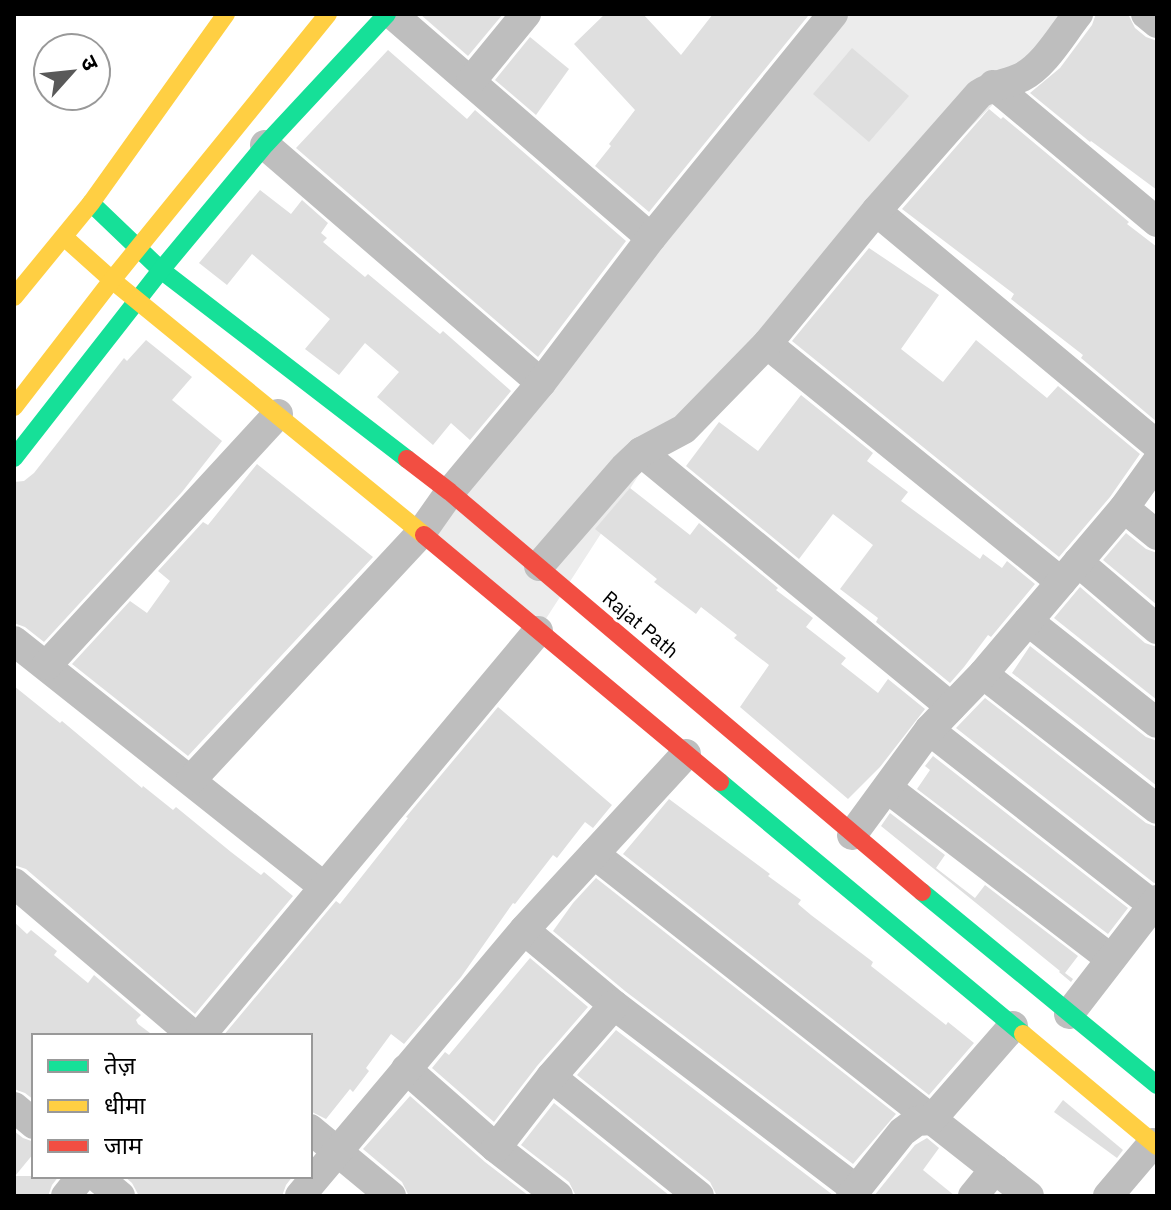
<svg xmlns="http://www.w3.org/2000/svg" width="1171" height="1210" font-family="'IBM Plex Sans','Noto Sans Devanagari',sans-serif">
	<rect width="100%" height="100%" fill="#fff"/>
	<polygon fill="#ececec" points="833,14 1073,14 1003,94 653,453 538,631 421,533"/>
	<g fill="#dfdfdf">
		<polygon points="420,14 503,14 468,56"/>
		<polygon points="605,14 643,14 681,55 713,14 805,14 808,16 649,212 595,166 611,146 609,144 635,110 574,44"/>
		<polygon points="1096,14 1128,14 1135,28 1146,37 1157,41 1157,190 1091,141 1090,142 1030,93 1060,68 1092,25"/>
		<polygon points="530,37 569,69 536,115 495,80"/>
		<polygon points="852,48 909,96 869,142 813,94"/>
		<polygon points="388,50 467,119 475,110 626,241 538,357 296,148"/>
		<polygon points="989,109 1001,119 1003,117 1129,222 1127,224 1157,247 1157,422 1081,358 1083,355 1011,299 1014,294 902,209"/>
		<polygon points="260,190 291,214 302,200 328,223 321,233 327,238 323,242 365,277 368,274 440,334 443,331 511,391 470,440 451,423 433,445 377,397 399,372 365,343 339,375 305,349 330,319 252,254 227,285 199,263"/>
		<polygon points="869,248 939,295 901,349 943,382 976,340 1047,398 1058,386 1140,454 1110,497 1059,557 792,341"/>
		<polygon points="146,340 192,377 172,400 222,441 182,492 44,642 25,627 14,623 14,482 24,481 34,473 124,358 127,361"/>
		<polygon points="801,395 873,453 867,461 908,492 901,501 980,559 983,554 1002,568 1007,561 1035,584 991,637 988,635 964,667 950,683 876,622 878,618 840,589 873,545 833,514 799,559 686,466 719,422 758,451"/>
		<polygon points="257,464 373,557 188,756 72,664 130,601 147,613 170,581 158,571 203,522 208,525"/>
		<polygon points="630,488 690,535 699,523 778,588 776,590 813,618 806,627 846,658 841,664 878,693 888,679 925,709 880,767 848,799 740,707 769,665 734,638 737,635 701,607 696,614 654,582 657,579 595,529"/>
		<polygon points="1126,533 1146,549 1157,553 1157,605 1103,560"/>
		<polygon points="1080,587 1145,643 1157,647 1157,700 1054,618"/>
		<polygon points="1030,646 1146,737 1157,741 1157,786 1012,673"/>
		<polygon points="14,686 60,723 62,721 142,788 143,786 173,810 176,807 231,852 261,875 264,872 293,896 195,1014 26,869 14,865"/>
		<polygon points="985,698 1146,823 1157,827 1157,882 1154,883 956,728"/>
		<polygon points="498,707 612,805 593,828 585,822 557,858 553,855 515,904 513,903 461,977 404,1044 391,1034 366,1068 369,1071 353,1092 350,1089 326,1119 310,1111 310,1036 223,1036 336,901 340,904 408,818 406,817"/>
		<polygon points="933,756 1128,908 1108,934 917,789 930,770 925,766"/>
		<polygon points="669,799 770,874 768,876 801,900 798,904 811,915 873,962 871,966 946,1025 948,1022 974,1043 929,1095 623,854"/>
		<polygon points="890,813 945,855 936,868 975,898 985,885 1078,956 1065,973 1073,979 1071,982 1059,972 1060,971 881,826"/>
		<polygon points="596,878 896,1114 853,1164 625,991 553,931 573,903"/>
		<polygon points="14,922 27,934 31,930 57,951 54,955 88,983 94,975 141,1015 136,1020 138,1024 154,1036 34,1036 34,1100 25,1093 14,1089"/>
		<polygon points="530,958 588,1007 537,1066 494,1122 432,1068 445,1052 449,1055"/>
		<polygon points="616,1030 833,1195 833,1196 717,1196 710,1182 577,1075"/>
		<polygon points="410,1096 485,1162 529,1196 409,1196 402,1182 363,1149"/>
		<polygon points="1063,1100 1123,1150 1117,1158 1054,1112"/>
		<polygon points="554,1103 670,1196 576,1196 569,1182 521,1145"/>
		<polygon points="14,1131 23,1138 34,1142 34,1153 15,1176 59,1176 52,1185 48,1196 14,1196"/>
		<polygon points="927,1138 939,1148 923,1170 955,1196 874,1196 915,1145"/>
		<polygon points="124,1176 293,1176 286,1185 282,1196 139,1196 132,1183"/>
	</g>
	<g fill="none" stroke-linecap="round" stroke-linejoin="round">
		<g stroke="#bebebe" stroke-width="30">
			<polyline points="392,14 651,238"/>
			<polyline points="1146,14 1157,23"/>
			<polyline points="471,81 526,14"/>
			<polyline points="993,85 1157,222"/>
			<polyline points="265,145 541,383"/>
			<polyline points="876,211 1157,445"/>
			<polyline points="767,344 1061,582"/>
			<polyline points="641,452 951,707"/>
			<polyline points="1124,508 1157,535"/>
			<polyline points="1078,562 1157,629"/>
			<path d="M539 566 624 468 641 452 684 429 767 344 876 211 979 94C993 85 1007 84 1022 77 1045 65 1062 34 1078 14"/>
			<polyline points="1028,621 1157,723"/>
			<polyline points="14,641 324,887"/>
			<polyline points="47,665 278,414"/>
			<polyline points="983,674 1157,809"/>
			<polyline points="929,730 1153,905"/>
			<polyline points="191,780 421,533 450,492 541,383 651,238 833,14"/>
			<polyline points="887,788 1111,959"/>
			<polyline points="852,835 929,730 983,674 1124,508 1157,462"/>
			<polyline points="594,854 1029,1196"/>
			<polyline points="14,883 194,1036"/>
			<polyline points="524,930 614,1005 857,1190"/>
			<polyline points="1069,1014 1157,900"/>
			<polyline points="200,1036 538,631"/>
			<polyline points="406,1069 496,1148 558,1196"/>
			<polyline points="551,1077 699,1196"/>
			<polyline points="14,1107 34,1124"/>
			<polyline points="310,1129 391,1196"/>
			<polyline points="496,1148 551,1077 614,1005"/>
			<polyline points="96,1176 120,1196"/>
			<polyline points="66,1196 82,1176"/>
			<polyline points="300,1196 524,930 686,754"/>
			<polyline points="851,1196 902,1132 917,1121 931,1120 1013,1026"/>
			<polyline points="973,1196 995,1169"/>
			<polyline points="1108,1196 1153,1143"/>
		</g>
		<g stroke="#16e098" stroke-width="18">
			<polyline points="91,203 161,270 407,459"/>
			<polyline points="14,458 161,270 265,145 387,14"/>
			<polyline points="720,782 1023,1034"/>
			<polyline points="922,892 1157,1085"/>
		</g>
		<g stroke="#ffcf43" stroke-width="18">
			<polyline points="64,237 112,280 424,535"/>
			<polyline points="14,297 91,203 226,14"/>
			<polyline points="14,407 112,280 328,14"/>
			<polyline points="1023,1034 1157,1146"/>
		</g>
		<g stroke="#f24e42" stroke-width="18">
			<polyline points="407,459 450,492 922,892"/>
			<polyline points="424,535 720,782"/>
		</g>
	</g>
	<g text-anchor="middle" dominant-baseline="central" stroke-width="6" stroke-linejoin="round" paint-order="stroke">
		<g font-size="20" fill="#000" stroke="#fff">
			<text transform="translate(641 624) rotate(40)">Rajat Path</text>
		</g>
	</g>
	<rect width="1171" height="1210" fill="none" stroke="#000000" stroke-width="32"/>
	<rect x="32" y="1034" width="280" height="144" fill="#ffffff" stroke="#999999" stroke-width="2"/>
	<rect x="48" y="1060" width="40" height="12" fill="#16e098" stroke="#999999" stroke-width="2"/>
	<text x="104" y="1074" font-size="24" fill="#000000">तेज़</text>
	<rect x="48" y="1100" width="40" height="12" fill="#ffcf43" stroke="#999999" stroke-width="2"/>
	<text x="104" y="1114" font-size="24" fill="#000000">धीमा</text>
	<rect x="48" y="1140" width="40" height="12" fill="#f24e42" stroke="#999999" stroke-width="2"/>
	<text x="104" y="1154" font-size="24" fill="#000000">जाम</text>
	<g transform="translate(72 72) rotate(63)"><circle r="38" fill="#ffffff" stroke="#999999" stroke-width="2"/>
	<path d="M0-6L14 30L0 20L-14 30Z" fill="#595959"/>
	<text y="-12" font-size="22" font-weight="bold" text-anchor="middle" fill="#000000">उ</text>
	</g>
</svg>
